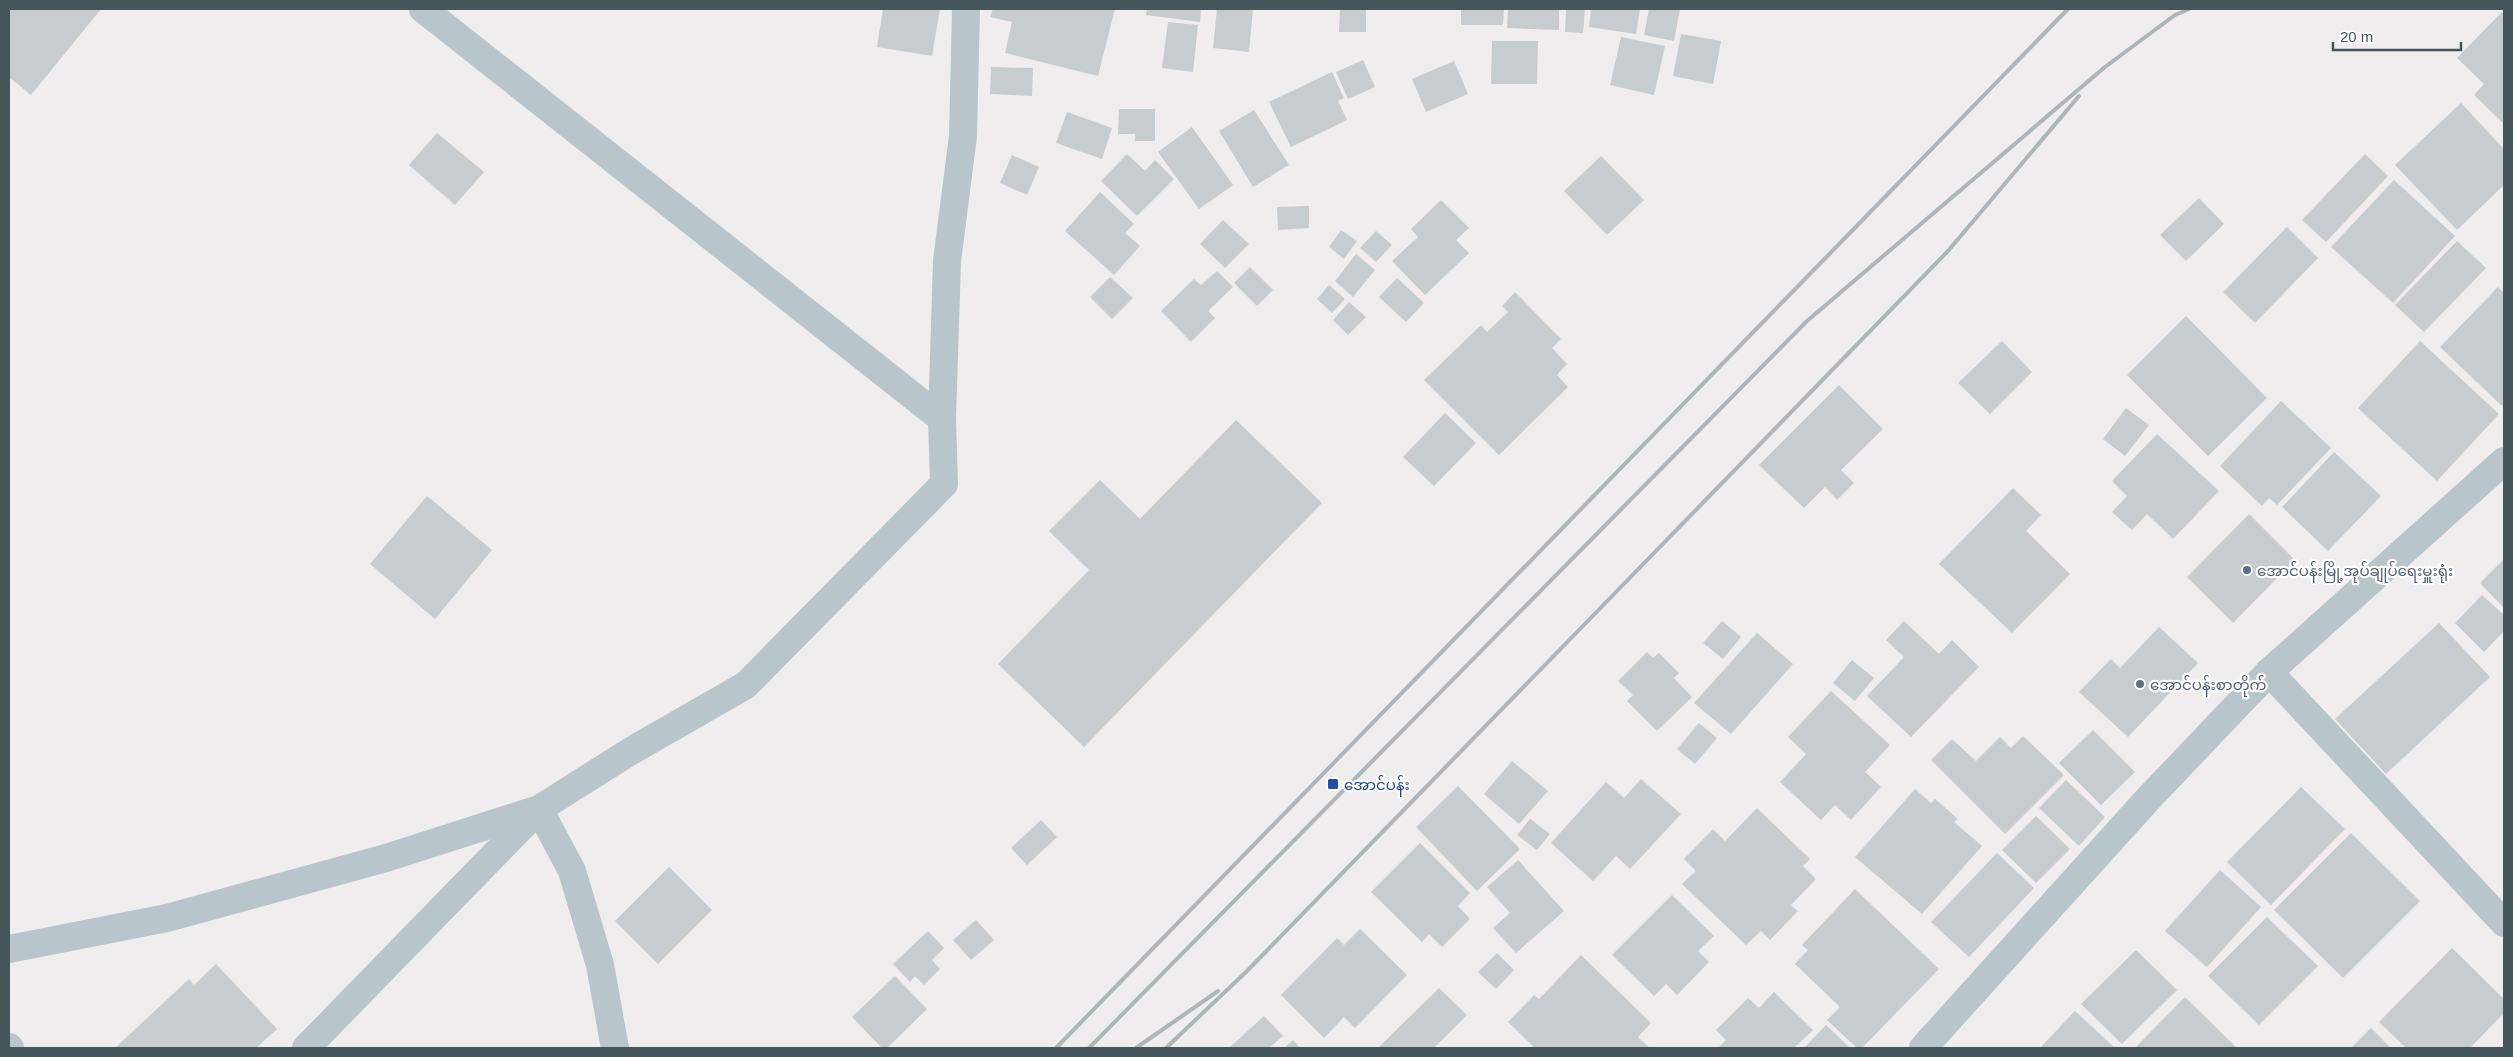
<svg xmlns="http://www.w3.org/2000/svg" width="2513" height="1057" font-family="Helvetica,'Noto Sans Myanmar',sans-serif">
	<rect width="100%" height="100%" fill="#f0edee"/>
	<g fill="#c7ccd0">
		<polygon points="9,9 101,9 31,95 9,77"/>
		<polygon points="883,9 940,9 932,56 877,47"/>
		<polygon points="993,9 1115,9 1098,76 1005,53 1012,22 990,17"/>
		<polygon points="1147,9 1201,9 1200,22 1146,15"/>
		<polygon points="1217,9 1253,9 1249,52 1213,48"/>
		<polygon points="1340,9 1366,9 1366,32 1339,32"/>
		<polygon points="1461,9 1504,9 1503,25 1461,25"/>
		<polygon points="1508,9 1559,9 1559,30 1507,28"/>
		<polygon points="1566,9 1585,9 1583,33 1565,32"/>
		<polygon points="1591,9 1640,9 1636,34 1589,27"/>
		<polygon points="1649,9 1680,9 1674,41 1644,35"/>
		<polygon points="2502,12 2504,14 2504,124 2474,95 2484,84 2457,58"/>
		<polygon points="1168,22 1198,25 1193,72 1162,68"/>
		<polygon points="1681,34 1721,41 1713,84 1673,76"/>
		<polygon points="1621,37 1665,46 1654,95 1610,85"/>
		<polygon points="1492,41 1538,41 1537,84 1491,84"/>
		<polygon points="1363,60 1375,87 1348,99 1336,72"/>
		<polygon points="1454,61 1468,94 1426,112 1412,79"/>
		<polygon points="991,67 1033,68 1032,96 990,94"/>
		<polygon points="1332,72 1344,98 1338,101 1347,120 1291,147 1269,102"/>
		<polygon points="2461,103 2504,149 2504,185 2457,230 2395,165"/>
		<polygon points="1119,109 1155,109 1155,141 1135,141 1135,134 1118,134"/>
		<polygon points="1254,110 1289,165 1253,187 1219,131"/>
		<polygon points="1067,112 1112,128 1102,159 1056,143"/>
		<polygon points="1192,127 1233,185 1199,209 1158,152"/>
		<polygon points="437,133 484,172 455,205 409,165"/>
		<polygon points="1127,154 1145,171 1155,160 1174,179 1137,216 1101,181"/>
		<polygon points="2365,154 2388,176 2326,242 2302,220"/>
		<polygon points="1012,155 1039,167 1027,195 1000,183"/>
		<polygon points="1601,156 1644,200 1607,235 1564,191"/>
		<polygon points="2394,180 2455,236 2393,303 2331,247"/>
		<polygon points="1100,192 1134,224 1125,233 1140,246 1114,275 1065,231"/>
		<polygon points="2199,198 2224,224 2186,261 2160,235"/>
		<polygon points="1441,200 1469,228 1456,240 1469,253 1425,295 1392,261 1418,237 1411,229"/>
		<polygon points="1309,206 1309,228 1278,230 1277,207"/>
		<polygon points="1223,220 1249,244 1225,268 1200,244"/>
		<polygon points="2287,227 2318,258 2255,323 2223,292"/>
		<polygon points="1341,230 1357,241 1344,259 1329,247"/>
		<polygon points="1376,231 1392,245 1376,262 1360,248"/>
		<polygon points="2457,241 2486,268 2424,332 2395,305"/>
		<polygon points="1356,254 1375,270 1353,297 1335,281"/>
		<polygon points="1250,267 1273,290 1257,306 1234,283"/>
		<polygon points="1217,271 1233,287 1208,311 1215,318 1191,342 1161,311 1194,279 1201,285"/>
		<polygon points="1110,277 1133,298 1112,319 1090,297"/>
		<polygon points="1397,278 1424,303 1406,322 1379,297"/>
		<polygon points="1329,285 1345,299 1332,313 1317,299"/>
		<polygon points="2498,287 2504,293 2504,404 2502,406 2440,347"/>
		<polygon points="1515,292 1561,339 1552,348 1567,364 1557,375 1568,387 1499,455 1424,380 1481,325 1487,332 1508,312 1502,306"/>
		<polygon points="1349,302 1366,317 1348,335 1333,320"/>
		<polygon points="2186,316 2267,398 2208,456 2127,375"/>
		<polygon points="2002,341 2032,372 1990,414 1958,383"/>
		<polygon points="2420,341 2499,414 2437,481 2358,408"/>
		<polygon points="1839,385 1883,429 1841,470 1854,483 1837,500 1825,487 1804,508 1759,465"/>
		<polygon points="2281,401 2331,448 2277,505 2269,498 2262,506 2220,466"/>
		<polygon points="2126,408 2149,425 2125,456 2103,439"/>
		<polygon points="1445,413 1476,443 1434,486 1403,457"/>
		<polygon points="1236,420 1322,503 1084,747 998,664 1089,570 1049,531 1100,480 1140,519"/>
		<polygon points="2157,434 2219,491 2173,539 2147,514 2132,530 2112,512 2127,496 2112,481"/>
		<polygon points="2334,452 2381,496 2328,551 2282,507"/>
		<polygon points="2013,488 2041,515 2026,531 2070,574 2012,633 1939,564"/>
		<polygon points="427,496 492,550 435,619 370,564"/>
		<polygon points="2249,514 2295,560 2233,623 2187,577"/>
		<polygon points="2504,559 2504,608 2480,583"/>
		<polygon points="2482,595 2504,615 2504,631 2484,652 2455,623"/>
		<polygon points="1722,621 1741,637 1723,659 1703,643"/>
		<polygon points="1904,621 1939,654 1952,640 1979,667 1911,737 1867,696 1904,657 1886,640"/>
		<polygon points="2439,623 2490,677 2386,774 2335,719"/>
		<polygon points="2159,627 2198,663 2128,737 2079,692 2111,659 2120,668"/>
		<polygon points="1757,633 1793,664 1731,734 1694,703"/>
		<polygon points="1647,652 1653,658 1659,653 1679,673 1674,678 1692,697 1657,731 1627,701 1633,695 1618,681"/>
		<polygon points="1852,660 1874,678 1855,701 1833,683"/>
		<polygon points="1831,691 1890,745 1865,772 1881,787 1851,820 1835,805 1821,820 1780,782 1806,754 1788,737"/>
		<polygon points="1699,723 1717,738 1695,764 1677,749"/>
		<polygon points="2093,730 2135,772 2101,805 2059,763"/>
		<polygon points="2023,736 2064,775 2005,834 1931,760 1952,739 1976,761 2000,737 2011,748"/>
		<polygon points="1512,761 1548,791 1519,824 1484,794"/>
		<polygon points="1641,779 1681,814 1630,869 1616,856 1593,881 1551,843 1606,782 1624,798"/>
		<polygon points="2066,780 2105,817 2079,846 2039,808"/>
		<polygon points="1458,786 1520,849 1477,891 1416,827"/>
		<polygon points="2301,787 2345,829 2271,905 2227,862"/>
		<polygon points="1915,789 1931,803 1935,799 1958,819 1954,822 1982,846 1922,914 1855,857"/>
		<polygon points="1757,808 1810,859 1803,866 1816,879 1791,905 1798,911 1770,940 1761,931 1746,945 1682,884 1696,871 1684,859 1713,829 1725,841"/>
		<polygon points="2036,816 2070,849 2036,883 2002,850"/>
		<polygon points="1530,819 1550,834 1537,850 1517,835"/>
		<polygon points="1041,820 1057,837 1027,865 1011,848"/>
		<polygon points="2351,833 2420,901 2343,978 2274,910"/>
		<polygon points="1420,843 1470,893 1458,906 1470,919 1442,947 1429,934 1422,942 1371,892"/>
		<polygon points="1997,853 2034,888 1969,957 1931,922"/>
		<polygon points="1518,860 1564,911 1516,953 1493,928 1510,913 1487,887"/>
		<polygon points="669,867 712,910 658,964 615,921"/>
		<polygon points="2220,870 2261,907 2207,967 2165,931"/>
		<polygon points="1855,889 1939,969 1862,1048 1857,1048 1827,1020 1840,1007 1795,964 1808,950 1802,945"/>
		<polygon points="1672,895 1714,936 1698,951 1709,962 1677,995 1666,984 1654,996 1612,955"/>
		<polygon points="2267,917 2318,966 2259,1025 2208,976"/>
		<polygon points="976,920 994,940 971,960 953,940"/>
		<polygon points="1360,929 1407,975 1355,1028 1344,1017 1324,1038 1281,995 1337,938 1344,945"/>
		<polygon points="928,931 944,948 932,960 940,969 924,985 915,976 910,982 893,964"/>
		<polygon points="2452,948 2504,999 2504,1013 2470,1048 2406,1048 2379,1022"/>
		<polygon points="2136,950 2177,990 2122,1044 2081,1004"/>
		<polygon points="1497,953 1514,970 1496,989 1478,972"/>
		<polygon points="1581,955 1651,1023 1638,1037 1650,1048 1535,1048 1508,1022 1534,995 1539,999"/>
		<polygon points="216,964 277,1029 256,1048 115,1048 189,979 194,985"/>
		<polygon points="895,976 927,1009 887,1048 882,1048 852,1017"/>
		<polygon points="1439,988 1467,1015 1434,1048 1378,1048"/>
		<polygon points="1774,992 1813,1030 1794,1048 1718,1048 1726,1040 1716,1030 1748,998 1759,1008"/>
		<polygon points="2185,997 2237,1048 2135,1048"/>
		<polygon points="2075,1011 2115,1048 2040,1048"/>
		<polygon points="1264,1016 1283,1036 1269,1048 1229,1048"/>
		<polygon points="1826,1025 1850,1048 1804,1048"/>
		<polygon points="2371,1028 2391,1048 2351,1048"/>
		<polygon points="1293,1040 1300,1048 1284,1048"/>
	</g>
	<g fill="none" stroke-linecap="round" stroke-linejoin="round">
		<g stroke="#b8c6cb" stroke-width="28">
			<polyline points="423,9 942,419"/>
			<polyline points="2269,672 2504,923"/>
			<polyline points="9,949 167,918 386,858 539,809 631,751 746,685 944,484 942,419 947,261 963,136 966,9"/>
			<polyline points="9,1047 10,1048"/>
			<polyline points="306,1048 539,809 572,871 600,965 615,1048"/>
			<polyline points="1923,1048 2148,799 2269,672 2504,461"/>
		</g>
		<g stroke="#afb5b8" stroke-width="4">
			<polyline points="1056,1048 2068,9"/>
			<polyline points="1089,1048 1807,321 2105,67 2175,15 2189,9"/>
			<polyline points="1136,1048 1218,991"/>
			<polyline points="1166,1048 1247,971 1948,251 2079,96"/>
		</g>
	</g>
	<g fill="#5c6f8a" stroke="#fff" stroke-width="2">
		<circle cx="2247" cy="570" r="5"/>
		<circle cx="2140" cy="684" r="5"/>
	</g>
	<rect fill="#1a4fb4" stroke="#fff" stroke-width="2" x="1327" y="778" width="12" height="12" rx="2.5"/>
	<g text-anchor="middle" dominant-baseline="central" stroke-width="4.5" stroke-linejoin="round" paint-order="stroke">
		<g font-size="15" fill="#4e5e75" stroke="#fff" text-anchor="start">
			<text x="2257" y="570">အောင်ပန်းမြို့အုပ်ချုပ်ရေးမှူးရုံး</text>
			<text x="2150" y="684">အောင်ပန်းစာတိုက်</text>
		</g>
		<g font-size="15" fill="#164399" stroke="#fff" text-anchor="start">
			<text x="1344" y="784">အောင်ပန်း</text>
		</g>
	</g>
	<rect width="2513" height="1057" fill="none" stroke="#45565b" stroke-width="20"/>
	<path d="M2333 42v8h128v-8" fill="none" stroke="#45565b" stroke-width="2.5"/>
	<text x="2340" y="42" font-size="15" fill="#45565b" stroke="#ffffff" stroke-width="4" paint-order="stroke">20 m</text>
</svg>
